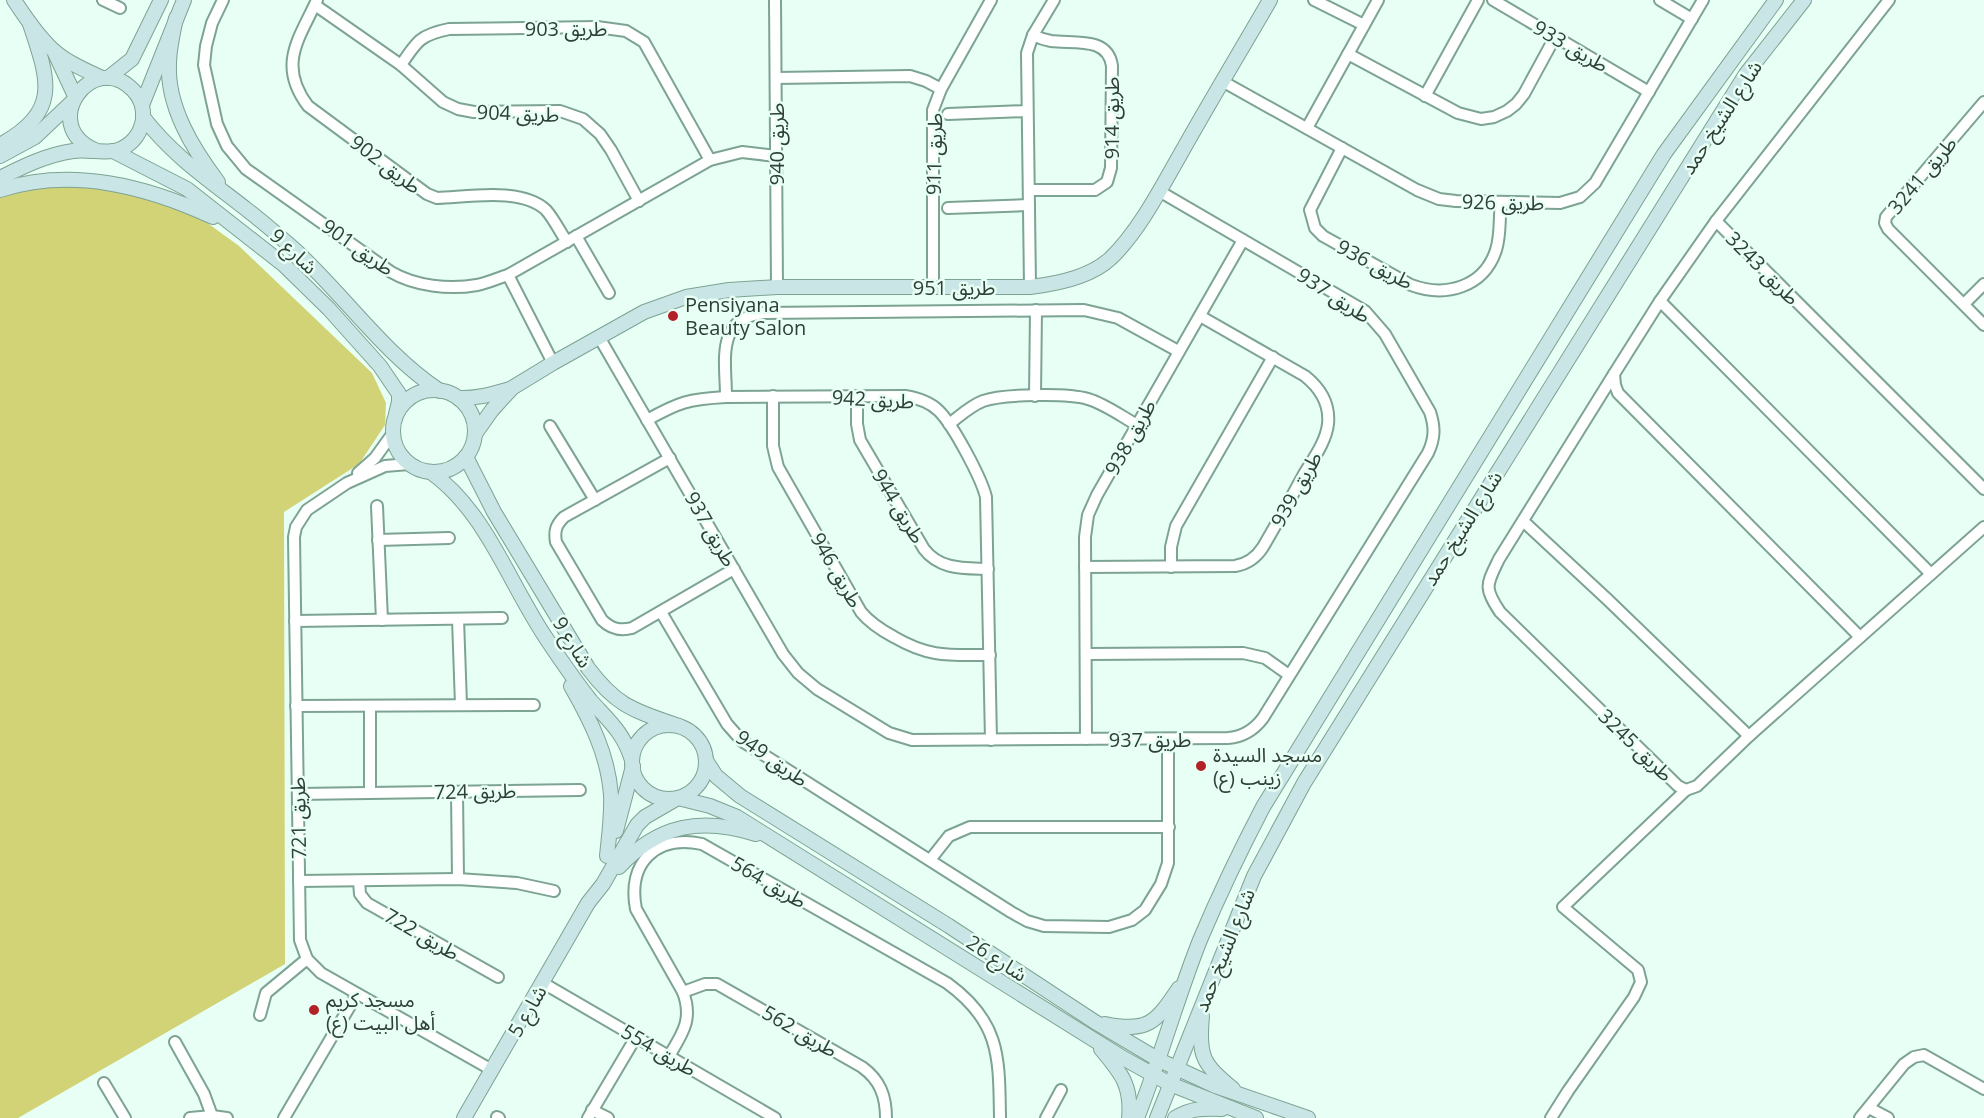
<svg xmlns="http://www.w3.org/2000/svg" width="1984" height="1118" font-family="'Open Sans','Noto Sans Arabic',sans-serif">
	<rect width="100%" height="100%" fill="#e7fff4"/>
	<polygon fill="#d1d376" points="90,186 149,194 191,211 239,246 372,373 386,403 385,425 359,464 284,512 285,964 18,1118 0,1118 0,198 35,188"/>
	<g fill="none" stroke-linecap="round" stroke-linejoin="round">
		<defs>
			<g id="street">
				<polyline points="103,0 120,8"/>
				<path d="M223 0 212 23 206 46 204 65 217 124 227 146 246 169 391 272C415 286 449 290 477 285 488 283 498 278 508 275L710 160 742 152 776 156"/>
				<path d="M317 0C299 39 277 65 308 106L427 194 437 198C468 197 522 187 546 210 554 219 560 232 567 242"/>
				<polyline points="775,0 777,287"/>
				<polyline points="1314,0 1364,25"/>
				<polyline points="1493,0 1649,92"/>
				<polyline points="1660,0 1692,19"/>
				<polyline points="315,5 401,65 443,102 458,109 474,112 560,111 583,119 600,134 611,150 639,201"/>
				<polyline points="1348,54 1458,113 1481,119 1494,117 1507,111 1516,104 1524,94 1555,37"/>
				<path d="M401 65C417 41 420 35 449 29L597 27 626 31 644 42 710 160"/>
				<polyline points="776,78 910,76 926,81 941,89"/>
				<polyline points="1222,81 1417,190 1439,199 1456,201 1560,203 1580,197 1595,183 1703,0"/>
				<polyline points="1425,96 1478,0"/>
				<polyline points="1984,102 1886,217 1885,223 1888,229 1984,325"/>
				<polyline points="948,114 1027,111"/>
				<polyline points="1307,128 1378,0"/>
				<path d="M1342 148 1310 210 1315 228 1323 236 1411 285C1446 298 1484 287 1496 250 1501 235 1499 217 1501 202"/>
				<path d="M1029 190H1095L1107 182 1111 168 1112 66C1108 36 1073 44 1051 41 1045 40 1039 38 1033 35"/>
				<polyline points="948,208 1029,205"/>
				<polyline points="1716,221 1984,489"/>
				<polyline points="576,236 609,293"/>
				<polyline points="508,275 553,363"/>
				<polyline points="933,287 933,110 941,89 991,0"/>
				<polyline points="1030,287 1027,53 1033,35 1054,0"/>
				<polyline points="1660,301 1931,574"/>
				<polyline points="1964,304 1984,284"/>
				<path d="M599 337 783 654 798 673 817 689 889 733 912 740 1228 738C1242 737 1254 730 1263 718L1428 453C1435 438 1435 427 1430 412L1385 334 1365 311 1159 191"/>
				<path d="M1614 374 1499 559C1487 584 1483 587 1500 612L1678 786 1686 790 1697 786 1749 736 1984 527"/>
				<path d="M773 396V446L778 467 861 612C870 623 881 630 894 637 930 658 950 655 990 655"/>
				<path d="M857 396V424L860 440 924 549C940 570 964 568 988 569"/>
				<polyline points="1035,396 1036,310"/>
				<path d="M726 397C726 361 715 319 763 313L1084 310 1118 318 1178 351"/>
				<path d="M647 420C679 402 689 399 726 397L905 396C918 398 930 402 939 411 953 425 981 477 986 497L991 740"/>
				<path d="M949 424C960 416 970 406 983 401 1003 394 1068 393 1088 399 1105 404 1121 416 1137 425"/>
				<polyline points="550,426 595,500"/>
				<path d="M670 458 564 517C556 525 554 531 556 542L602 620C611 629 620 631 632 628L734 569"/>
				<polyline points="409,464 385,466 347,483 307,510 296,527 294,537 300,940 307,959 321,973 492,1070"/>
				<polyline points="358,473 375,458 393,433"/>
				<polyline points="377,506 382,620"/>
				<polyline points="1523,521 1607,599 1749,736"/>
				<polyline points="378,540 449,538"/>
				<path d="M1085 567 1235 566C1247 564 1256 558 1263 547 1277 523 1291 498 1304 474 1313 459 1326 442 1328 424 1330 404 1320 388 1305 376L1200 316"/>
				<polyline points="1171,567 1171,547 1176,526 1273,357"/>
				<polyline points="661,612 727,724 742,741 1011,912 1027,921 1044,926 1109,927 1132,920 1145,910 1161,884 1168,863 1168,739"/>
				<polyline points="458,619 461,705"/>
				<polyline points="295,621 502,618"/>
				<polyline points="1860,637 1618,393 1615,385 1614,374 1660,301 1716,221 1889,0"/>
				<polyline points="1086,654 1243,653 1265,658 1289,675"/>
				<polyline points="296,706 534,705"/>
				<polyline points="370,706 370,793"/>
				<polyline points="1086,739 1085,537 1088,515 1097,495 1243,240"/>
				<polyline points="457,792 458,879"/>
				<polyline points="298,794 580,790"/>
				<polyline points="930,860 949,836 970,827 1169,827"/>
				<polyline points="299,881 458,879 517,883 554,891"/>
				<polyline points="359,881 360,894 367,903 498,977"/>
				<polyline points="543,983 775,1118"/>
				<path d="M683 992 705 984H717L862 1067C880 1080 886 1096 886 1118"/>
				<polyline points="260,1015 266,993 307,959"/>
				<polyline points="175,1042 204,1094 212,1116"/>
				<path d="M669 1056C683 1033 693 1019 683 992L636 909C627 863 656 834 702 844L947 983C1001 1022 999 1058 1000 1118"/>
				<polyline points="104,1083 125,1118"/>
				<polyline points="1869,1108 1888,1118"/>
				<polyline points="592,1110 608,1118"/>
				<polyline points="497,1117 499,1118"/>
				<polyline points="190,1118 212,1116 227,1118"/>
				<polyline points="284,1118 357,994"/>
				<polyline points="588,1118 636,1037"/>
				<polyline points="1046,1118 1061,1090"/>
				<polyline points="1551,1118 1568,1091 1634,997 1641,982 1638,970 1563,907 1686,790"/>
				<polyline points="1860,1118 1904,1064 1914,1057 1924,1055 1984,1089"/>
			</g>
			<g id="secondary">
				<path d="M14 0C25 17 37 35 52 49 66 62 85 70 102 78"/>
				<path d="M176 18C173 33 169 49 169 64 167 107 193 149 218 182"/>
				<polyline points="54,51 75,96"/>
				<polyline points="108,78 132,59 161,0"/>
				<polyline points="142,105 184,0"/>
				<path d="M143 117C172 155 209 180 246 209 263 222 279 236 295 250 344 295 385 355 440 391"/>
				<path d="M0 145C61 111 49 81 30 24"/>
				<polyline points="113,151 187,189 284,265 329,309 380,366 399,394 399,402 396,414"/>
				<polyline points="0,156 35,137 72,102"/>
				<path d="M0 178C24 166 46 155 73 151 87 149 107 154 118 150 130 146 139 136 142 124 145 112 142 99 133 90 93 48 37 125 95 150"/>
				<path d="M0 190C72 167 146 186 213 217"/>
				<circle cx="434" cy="431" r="41"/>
				<path d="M458 398C476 399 492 394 510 389"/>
				<path d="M475 434 492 410 512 388 553 363 644 312 686 297 729 290 777 287H1030C1057 284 1091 277 1111 258 1139 231 1161 188 1180 155 1209 103 1240 52 1270 0"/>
				<path d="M466 457 494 512 588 668C617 707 635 711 679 726"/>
				<path d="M432 473C486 512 509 583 546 638 560 659 575 681 591 701 610 722 623 732 632 760"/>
				<path d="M571 686C591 721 608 755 611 795 612 815 609 836 607 856"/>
				<circle cx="669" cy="762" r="37"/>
				<polyline points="707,762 716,776 740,796 949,926 1095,1022 1159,1060 1215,1086 1308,1118"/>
				<polyline points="678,798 710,806 737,817 1123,1058 1170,1084 1256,1118"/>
				<polyline points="616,831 633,766"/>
				<path d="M619 867C659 824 701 817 756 834"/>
				<path d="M1202 1016C1198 1057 1203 1064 1233 1089"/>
				<path d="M1105 1024C1149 1033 1156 1022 1179 988"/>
				<path d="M1101 1049C1121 1073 1132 1085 1129 1118"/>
				<polyline points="464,1118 588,903 603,884 637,825 645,817 676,799"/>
				<path d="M1137 1118C1160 1060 1177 998 1200 940 1219 895 1240 851 1263 807L1664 154 1776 0"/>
				<polyline points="1157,1118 1254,876 1304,783 1746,74 1804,0"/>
				<path d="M1175 1118C1191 1108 1205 1108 1222 1109"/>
			</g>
		</defs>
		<use href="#street" stroke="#7da393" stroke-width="14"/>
		<use href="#secondary" stroke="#7da393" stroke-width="16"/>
		<use href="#street" stroke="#fff" stroke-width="10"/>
		<use href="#secondary" stroke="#c9e5e5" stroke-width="14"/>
	</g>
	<g fill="#b22128" stroke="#e7fff4" stroke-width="2">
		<circle cx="673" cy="316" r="6"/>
		<circle cx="1201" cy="766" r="6"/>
		<circle cx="314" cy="1010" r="6"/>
	</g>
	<g text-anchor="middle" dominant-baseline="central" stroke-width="5" stroke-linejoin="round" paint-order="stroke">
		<g font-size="20" fill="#304039" stroke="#e7fff4">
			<text x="566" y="28">طريق 903</text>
			<text transform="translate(1571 46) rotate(30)">طريق 933</text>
			<text transform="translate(518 113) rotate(2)">طريق 904</text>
			<text transform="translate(1721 117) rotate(-57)">شارع الشيخ حمد</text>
			<text transform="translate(1111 118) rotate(-90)">طريق 914</text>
			<text transform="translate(776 144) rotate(-90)">طريق 940</text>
			<text transform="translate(934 154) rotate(-89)">طريق 911</text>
			<text transform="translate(386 164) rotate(37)">طريق 902</text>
			<text transform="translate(1922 175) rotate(-50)">طريق 3241</text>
			<text transform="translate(1503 202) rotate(1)">طريق 926</text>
			<text transform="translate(358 247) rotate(35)">طريق 901</text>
			<text transform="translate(294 251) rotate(43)">شارع 9</text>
			<text transform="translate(1375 264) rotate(28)">طريق 936</text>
			<text transform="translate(1763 268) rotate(45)">طريق 3243</text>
			<text x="954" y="287">طريق 951</text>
			<text transform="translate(1334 295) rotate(33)">طريق 937</text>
			<text transform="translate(873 399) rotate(3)">طريق 942</text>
			<text transform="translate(1130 437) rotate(-61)">طريق 938</text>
			<text transform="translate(1296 489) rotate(-61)">طريق 939</text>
			<text transform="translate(899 506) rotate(59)">طريق 944</text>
			<text transform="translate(1462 528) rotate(-58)">شارع الشيخ حمد</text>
			<text transform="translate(711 529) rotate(60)">طريق 937</text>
			<text transform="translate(837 570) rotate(60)">طريق 946</text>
			<text transform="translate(573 642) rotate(58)">شارع 9</text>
			<text x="1150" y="739">طريق 937</text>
			<text transform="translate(1636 745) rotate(44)">طريق 3245</text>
			<text transform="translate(772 758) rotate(35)">طريق 949</text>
			<text transform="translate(475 791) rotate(-1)">طريق 724</text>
			<text transform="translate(298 818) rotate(-91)">طريق 721</text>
			<text transform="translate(769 882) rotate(30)">طريق 564</text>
			<text transform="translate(422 934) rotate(30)">طريق 722</text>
			<text transform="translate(1224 950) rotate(-68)">شارع الشيخ حمد</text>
			<text transform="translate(997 958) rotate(33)">شارع 26</text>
			<text transform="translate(527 1011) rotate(-60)">شارع 5</text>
			<text transform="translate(800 1031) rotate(30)">طريق 562</text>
			<text transform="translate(659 1050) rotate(30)">طريق 554</text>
		</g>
		<g font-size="20" fill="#304039" stroke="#e7fff4" text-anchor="start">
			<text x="685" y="304">Pensiyana<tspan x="685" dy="23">Beauty Salon</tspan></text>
			<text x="1213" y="754">مسجد السيدة<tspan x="1213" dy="23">زينب (ع)</tspan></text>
			<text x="326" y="999">مسجد كريم<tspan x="326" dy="23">أهل البيت (ع)</tspan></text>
		</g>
	</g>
</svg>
